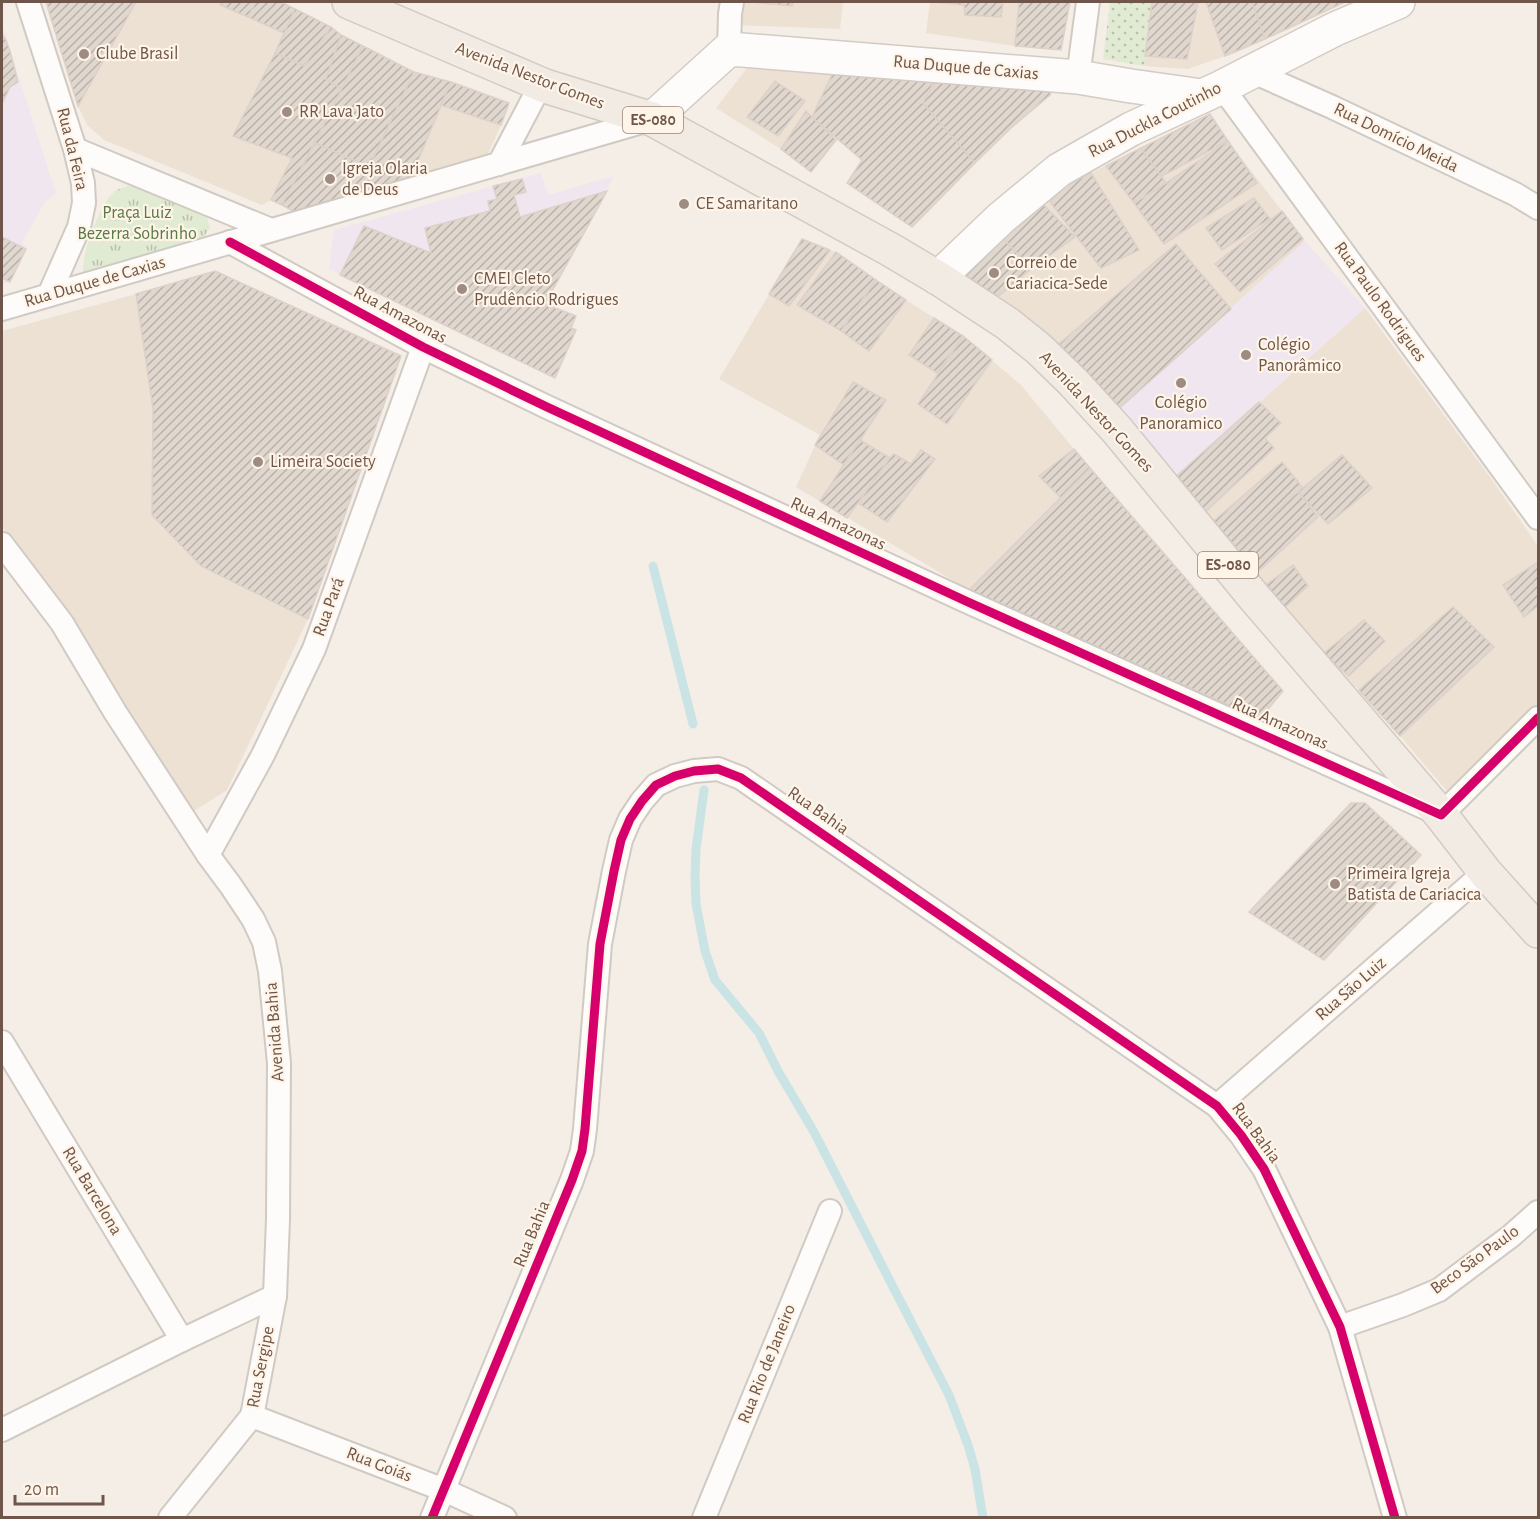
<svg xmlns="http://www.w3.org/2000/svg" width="1540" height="1519" font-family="'Alegreya Sans',sans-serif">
	<defs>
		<pattern id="grass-dots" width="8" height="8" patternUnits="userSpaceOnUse" patternTransform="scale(1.5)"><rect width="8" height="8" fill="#e1ead2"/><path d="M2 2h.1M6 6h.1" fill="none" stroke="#bbc0ac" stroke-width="1.8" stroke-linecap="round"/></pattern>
		<pattern id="park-tufts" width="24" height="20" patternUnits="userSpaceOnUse" patternTransform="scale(1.5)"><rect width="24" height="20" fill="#e1ead2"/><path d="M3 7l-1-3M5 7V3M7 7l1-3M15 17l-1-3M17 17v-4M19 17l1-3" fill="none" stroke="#bbc0ac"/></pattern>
		<pattern id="building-hatch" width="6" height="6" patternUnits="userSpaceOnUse" patternTransform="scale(1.5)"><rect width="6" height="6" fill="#e0d7cf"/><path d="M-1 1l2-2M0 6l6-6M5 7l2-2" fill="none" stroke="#bab1aa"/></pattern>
	</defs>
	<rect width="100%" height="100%" fill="#f4eee7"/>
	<g fill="#ede1d4">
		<polygon points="136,2 222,2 220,5 284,33 233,136 292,158 271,200 262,205 104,140 87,125 78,106"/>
		<polygon points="737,2 843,2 840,29 733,25"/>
		<polygon points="930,2 1019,2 1015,46 926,33"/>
		<polygon points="1152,2 1347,2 1237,52 1188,69 1144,66"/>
		<polygon points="754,59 838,62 812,117 806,112 781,149 716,108"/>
		<polygon points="441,105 501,125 486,158 409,179"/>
		<polygon points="1228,141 1305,241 1231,309 1176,244 1053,349 988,305 1002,237 1063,187 1141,148 1161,177"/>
		<polygon points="802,239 836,252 797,305 869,350 906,300 963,336 1021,385 1074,449 1039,475 1061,498 969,590 796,487 820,435 719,379"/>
		<polygon points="136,294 153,409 152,515 201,566 308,619 227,790 194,811 143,738 56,598 2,527 2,331"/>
		<polygon points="1365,308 1492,480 1538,546 1538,706 1447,791 1400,736 1494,646 1453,608 1359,690 1281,611 1308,586 1293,566 1259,590 1172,480"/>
	</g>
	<g fill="#f0e6ef">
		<polygon points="2,24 56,194 45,202 22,242 26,249 10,282 2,284"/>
		<polygon points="541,173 548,195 614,176 545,303 576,316 572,327 576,330 555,378 329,269 334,230"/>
		<polygon points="1305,241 1365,308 1172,480 1114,413"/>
	</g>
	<polygon fill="url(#grass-dots)" points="1110,2 1152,2 1144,66 1103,59"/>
	<path fill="url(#park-tufts)" d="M135 184 205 211 210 228 198 245 85 276C83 272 83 272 83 267 83 251 101 203 113 193 118 188 128 186 135 184Z"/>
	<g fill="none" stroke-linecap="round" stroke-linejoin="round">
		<g stroke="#cae3e4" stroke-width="9">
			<polyline points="653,566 693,724"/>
			<polyline points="704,790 696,849 695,876 696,904 705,951 715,980 759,1033 778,1071 814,1132 892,1285 949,1395 968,1445 975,1469 983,1518"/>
		</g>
	</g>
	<g fill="url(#building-hatch)" stroke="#ddd1ca" stroke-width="1.5">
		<polygon points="46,2 136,2 78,106"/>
		<polygon points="222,2 256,2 248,17 220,5"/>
		<polygon points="256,2 281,2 295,9 284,33 248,17"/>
		<polygon points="752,2 793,2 792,6"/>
		<polygon points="934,2 1003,2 1001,17 965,15 964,5"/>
		<polygon points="1019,2 1070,2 1061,50 1015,46"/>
		<polygon points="1152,2 1198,2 1187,59 1145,56"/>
		<polygon points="1206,2 1252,2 1265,39 1225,56"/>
		<polygon points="1252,2 1345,2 1265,39"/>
		<polygon points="295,9 331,27 304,66 275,53"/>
		<polygon points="331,27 341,35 326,79 342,89 282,205 271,200 292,158 233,136 275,53 304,66"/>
		<polygon points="2,34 6,40 10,51 18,82 10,87 2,104"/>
		<polygon points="341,35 363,46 342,89 326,79"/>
		<polygon points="363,46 414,72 369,167 315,143"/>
		<polygon points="838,62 942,67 923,103 975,163 912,227 847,183 862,160 812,117"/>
		<polygon points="942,67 1056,77 1050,95 1011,128 975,163 923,103"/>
		<polygon points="414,72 451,82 417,163 409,179 358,191"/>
		<polygon points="775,81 805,101 778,136 747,117"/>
		<polygon points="451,82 509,103 501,125 441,105"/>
		<polygon points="806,111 836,140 811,172 781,149"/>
		<polygon points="1210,114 1228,141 1160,177 1141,148"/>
		<polygon points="1228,141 1257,183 1164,244 1134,203 1166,183"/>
		<polygon points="315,143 369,167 358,191 298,214 282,205"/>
		<polygon points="1141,148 1166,183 1134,203 1106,166"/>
		<polygon points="1091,173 1139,250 1101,268 1050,202 1063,187"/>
		<polygon points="522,179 526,192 514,195 520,217 607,191 545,304 576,316 571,328 576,330 555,378 340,275 364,226 431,253 425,228 490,211 488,201 497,199 493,186"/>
		<polygon points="1254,198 1270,219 1222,250 1206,228"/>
		<polygon points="1043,204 1075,237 1031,269 1002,237"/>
		<polygon points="1282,211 1303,239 1240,292 1215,264"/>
		<polygon points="2,237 26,249 10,282 2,278"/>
		<polygon points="1002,237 1031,269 988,305 958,277"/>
		<polygon points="802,239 830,250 789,306 769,294"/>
		<polygon points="1176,244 1231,309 1114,413 1053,349"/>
		<polygon points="836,252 876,280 841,331 797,305"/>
		<polygon points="215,271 401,356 308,619 201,566 152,515 153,409 136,294"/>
		<polygon points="876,280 906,300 869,351 841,331"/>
		<polygon points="934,318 963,336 937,373 909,355"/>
		<polygon points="963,336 992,360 947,424 918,404"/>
		<polygon points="853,382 886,400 844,465 815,445"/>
		<polygon points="1259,402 1281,423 1265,438 1274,448 1201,516 1172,480"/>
		<polygon points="860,440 890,458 847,518 820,501"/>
		<polygon points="1074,449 1090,468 1061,498 1039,476"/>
		<polygon points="921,450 935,459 887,522 858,503 890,458 894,454 911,464"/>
		<polygon points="1342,455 1372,488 1328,524 1298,492"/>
		<polygon points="1282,462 1303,488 1230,553 1208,526"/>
		<polygon points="1090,468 1283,691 1260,719 969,590"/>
		<polygon points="1298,492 1318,517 1250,579 1230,553"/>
		<polygon points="1538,562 1538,606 1524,617 1503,585"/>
		<polygon points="1293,565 1308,586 1281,611 1259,590"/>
		<polygon points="1453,607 1494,647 1400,736 1359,690"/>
		<polygon points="1364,620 1385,641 1349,676 1323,654"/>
		<polygon points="1351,803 1365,803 1421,855 1324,960 1249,912"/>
	</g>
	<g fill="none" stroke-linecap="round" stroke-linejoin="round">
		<defs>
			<g id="street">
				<polyline points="28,2 75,149 83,183 84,203 79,227 49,295"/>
				<polyline points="729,49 730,14 732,2"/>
				<polyline points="1251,71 1332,107 1515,194 1538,208"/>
				<polyline points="1078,77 1088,2"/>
				<polyline points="1222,87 1538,518"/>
				<polyline points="75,149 271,230"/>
				<polyline points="499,164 541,84"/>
				<polyline points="230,242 423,347 547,407 968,602 1441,815 1538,718"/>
				<polyline points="2,309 652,119"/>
				<polyline points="2,544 62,623 115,712 208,855 231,886 253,919 264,942 270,971 279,1063 278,1219 275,1296 252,1416 170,1518"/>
				<polyline points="208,855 263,755 314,649 423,347"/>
				<polyline points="2,1042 182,1340"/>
				<polyline points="1217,1106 1485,872"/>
				<polyline points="1340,1327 1403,1305 1439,1290 1511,1236 1538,1212"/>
				<polyline points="252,1416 444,1490 505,1518"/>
				<polyline points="2,1430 182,1340 275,1296"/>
				<polyline points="432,1518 572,1180 582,1151 585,1129 600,944 614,871 621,840 630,819 642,801 656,785 675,776 694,771 718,769 741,778 1217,1106 1241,1135 1264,1169 1340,1327 1395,1518"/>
				<polyline points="704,1518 830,1211"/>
			</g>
			<g id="secondary">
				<polyline points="652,119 729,49 1078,77 1131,86 1202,96"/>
				<polyline points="938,278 1001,218 1059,170 1131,129 1222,87 1335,29 1398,2"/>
			</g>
			<polyline id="primary" points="349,2 545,86 652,119 891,250 938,278 1008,324 1039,349 1073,382 1117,430 1254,597 1441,815 1485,872 1538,931"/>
		</defs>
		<use href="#street" stroke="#d1cac3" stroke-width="26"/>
		<use href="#secondary" stroke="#d3cbc4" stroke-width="36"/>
		<use href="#primary" stroke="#d3cac4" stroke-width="36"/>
		<use href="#street" stroke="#fdfcfb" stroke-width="22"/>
		<use href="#secondary" stroke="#fdfcfb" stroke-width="33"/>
		<use href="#primary" stroke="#f1ebe4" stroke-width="33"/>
		<defs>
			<g id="cycleway">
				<polyline points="230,242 423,347 547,407 968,602 1441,815 1538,718"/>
				<polyline points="432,1518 572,1180 582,1151 585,1129 600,944 614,871 621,840 630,819 642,801 656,785 675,776 694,771 718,769 741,778 1217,1106 1241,1135 1264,1169 1340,1327 1395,1518"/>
			</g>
		</defs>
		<use href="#cycleway" stroke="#fef4e7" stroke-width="13"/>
		<use href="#cycleway" stroke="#d6006c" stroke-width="9"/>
	</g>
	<g fill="#9e8b81" stroke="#fef4e7" stroke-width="2">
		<circle cx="84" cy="54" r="6"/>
		<circle cx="287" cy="112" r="6"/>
		<circle cx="330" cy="179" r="6"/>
		<circle cx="684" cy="204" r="6"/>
		<circle cx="994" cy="273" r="6"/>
		<circle cx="462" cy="289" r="6"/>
		<circle cx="1246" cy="355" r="6"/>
		<circle cx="1181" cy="383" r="6"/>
		<circle cx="258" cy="462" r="6"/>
		<circle cx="1335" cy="884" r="6"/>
	</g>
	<g text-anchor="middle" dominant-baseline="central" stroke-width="4.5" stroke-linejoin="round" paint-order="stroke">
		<g fill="#fef4e7" stroke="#9b8579" stroke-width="1.5">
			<rect x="623" y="107" width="60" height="26" rx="4.5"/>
			<rect x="1198" y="552" width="60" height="26" rx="4.5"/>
		</g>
		<g font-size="16" font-weight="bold" fill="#70564a">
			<text x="653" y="120">ES-080</text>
			<text x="1228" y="565">ES-080</text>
		</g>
		<g font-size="18" fill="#70564a" stroke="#fef4e7" text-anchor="start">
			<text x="96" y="54">Clube Brasil</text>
			<text x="299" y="112">RR Lava Jato</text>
			<text x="342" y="169">Igreja Olaria<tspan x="342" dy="21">de Deus</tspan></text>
			<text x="696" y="204">CE Samaritano</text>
			<text x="1006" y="263">Correio de<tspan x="1006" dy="21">Cariacica-Sede</tspan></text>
			<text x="474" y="279">CMEI Cleto<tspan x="474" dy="21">Prudêncio Rodrigues</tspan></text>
			<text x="1258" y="345">Colégio<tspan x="1258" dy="21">Panorâmico</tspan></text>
			<text x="1181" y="403" text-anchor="middle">Colégio<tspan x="1181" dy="21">Panoramico</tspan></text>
			<text x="270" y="462">Limeira Society</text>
			<text x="1347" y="874">Primeira Igreja<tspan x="1347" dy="21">Batista de Cariacica</tspan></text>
		</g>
		<g font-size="18" fill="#70564a" stroke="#fef4e7">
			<text transform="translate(966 68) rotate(5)">Rua Duque de Caxias</text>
			<text transform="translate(530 76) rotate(21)">Avenida Nestor Gomes</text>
			<text transform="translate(1155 120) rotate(-27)">Rua Duckla Coutinho</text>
			<text transform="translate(1396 138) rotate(26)">Rua Domício Meida</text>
			<text transform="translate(72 149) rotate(76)">Rua da Feira</text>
			<text transform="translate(95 282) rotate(-16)">Rua Duque de Caxias</text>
			<text transform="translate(1380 302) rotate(54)">Rua Paulo Rodrigues</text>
			<text transform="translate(400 315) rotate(28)">Rua Amazonas</text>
			<text transform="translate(1096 412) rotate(47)">Avenida Nestor Gomes</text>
			<text transform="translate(838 524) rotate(25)">Rua Amazonas</text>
			<text transform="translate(329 607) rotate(-70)">Rua Pará</text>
			<text transform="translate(1280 724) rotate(24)">Rua Amazonas</text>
			<text transform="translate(818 811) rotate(35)">Rua Bahia</text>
			<text transform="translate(1351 989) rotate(-41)">Rua São Luiz</text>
			<text transform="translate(275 1032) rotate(-94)">Avenida Bahia</text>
			<text transform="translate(1256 1133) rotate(54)">Rua Bahia</text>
			<text transform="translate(92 1191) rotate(59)">Rua Barcelona</text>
			<text transform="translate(532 1234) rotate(-68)">Rua Bahia</text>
			<text transform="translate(1475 1260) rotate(-36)">Beco São Paulo</text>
			<text transform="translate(767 1364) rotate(-68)">Rua Rio de Janeiro</text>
			<text transform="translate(261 1367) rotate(-79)">Rua Sergipe</text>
			<text transform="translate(379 1465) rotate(21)">Rua Goiás</text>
		</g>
		<g font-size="18" fill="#587a46" stroke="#fef4e7">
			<text x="137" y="213">Praça Luiz<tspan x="137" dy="21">Bezerra Sobrinho</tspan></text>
		</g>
	</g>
	<rect width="1540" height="1519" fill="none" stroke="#70564a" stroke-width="6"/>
	<path d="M15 1495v9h88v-9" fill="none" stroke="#70564a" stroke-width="3"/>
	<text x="24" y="1495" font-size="18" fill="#70564a" stroke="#fef4e7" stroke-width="4.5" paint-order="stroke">20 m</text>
</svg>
